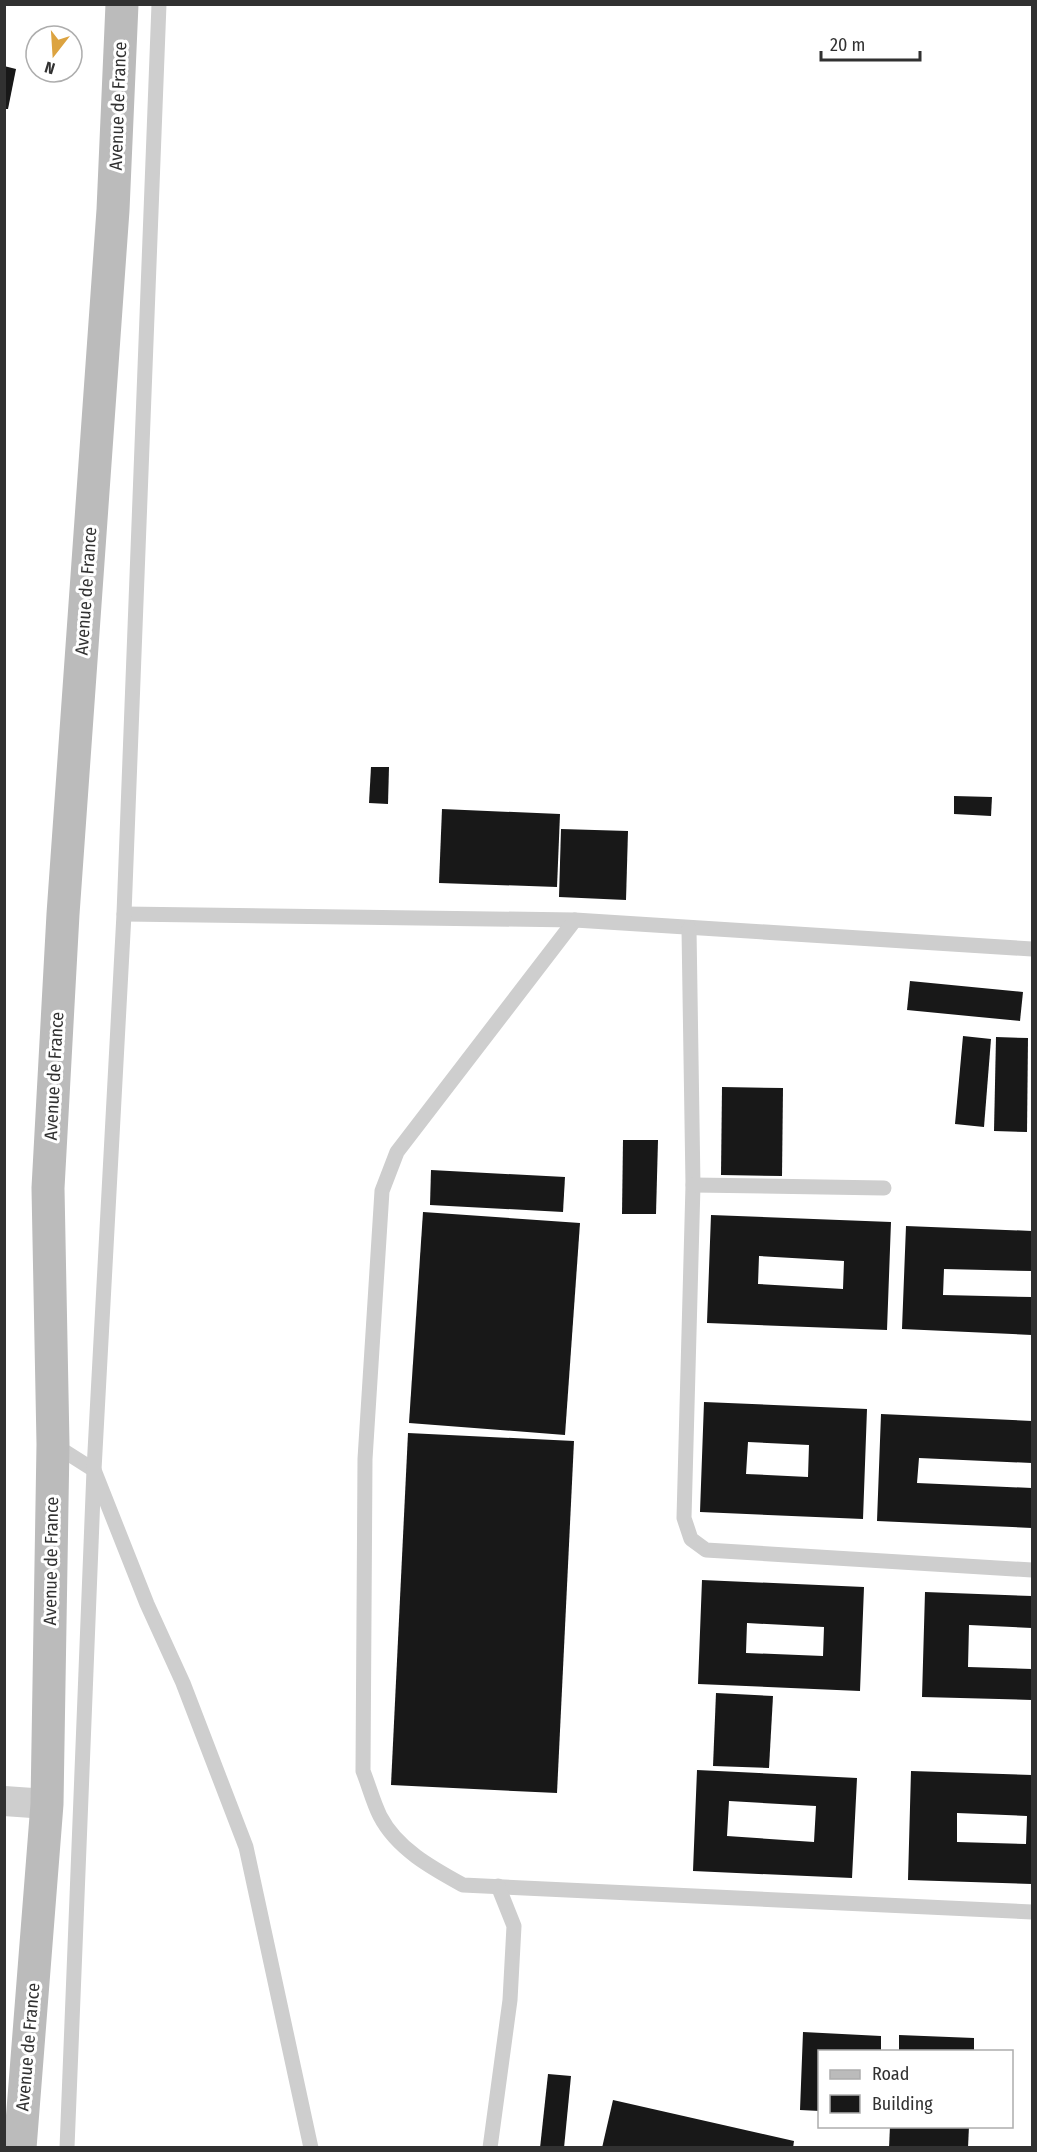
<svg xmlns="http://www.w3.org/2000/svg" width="1037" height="2152" font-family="'Fira Sans Condensed',sans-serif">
	<rect width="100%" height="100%" fill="#fff"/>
	<g fill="#181818" fill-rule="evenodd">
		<polygon points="4,66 16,69 8,109 4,109"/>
		<polygon points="371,767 389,767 388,804 369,803"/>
		<polygon points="954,796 992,797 991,816 954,814"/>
		<polygon points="442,809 560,814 557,887 439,883"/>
		<polygon points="561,829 628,831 626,900 559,897"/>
		<polygon points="910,981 1023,992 1020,1021 907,1010"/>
		<polygon points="963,1036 991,1039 984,1127 955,1124"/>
		<polygon points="996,1037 1028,1038 1027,1132 994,1131"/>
		<polygon points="722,1087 783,1088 782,1176 721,1175"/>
		<polygon points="623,1140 658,1140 656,1214 622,1214"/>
		<polygon points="431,1170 565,1177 563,1212 430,1205"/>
		<polygon points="423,1212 580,1223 565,1435 409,1423"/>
		<path d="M711 1215 891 1222 887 1330 707 1323ZM759 1256 844 1261 843 1289 758 1284Z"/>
		<polygon points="906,1226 1032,1231 1032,1271 944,1269 943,1295 1032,1297 1032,1335 902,1329"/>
		<path d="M704 1402 867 1409 863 1519 700 1512ZM748 1442 809 1445 808 1477 746 1474Z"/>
		<polygon points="881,1414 1032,1421 1032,1463 919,1458 917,1483 1032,1488 1032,1528 877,1521"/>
		<polygon points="408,1433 574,1441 557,1793 391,1785"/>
		<path d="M702 1580 864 1587 860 1691 698 1684ZM747 1623 824 1627 823 1656 746 1653Z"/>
		<polygon points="925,1592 1032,1596 1032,1628 969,1625 968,1667 1032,1669 1032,1700 922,1697"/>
		<polygon points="716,1693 773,1696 769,1768 713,1766"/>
		<path d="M697 1770 857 1778 852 1878 693 1871ZM729 1801 816 1806 814 1842 727 1836Z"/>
		<path d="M911 1771 1032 1775V1884L908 1880ZM957 1813 1027 1816 1026 1844 957 1842Z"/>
		<polygon points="803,2032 881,2036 881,2052 820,2052 820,2111 800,2110"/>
		<polygon points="899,2035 974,2038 974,2052 899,2052"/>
		<polygon points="548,2074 571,2076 564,2148 540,2148"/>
		<polygon points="613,2100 794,2141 793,2148 602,2148"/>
		<polygon points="890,2126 969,2126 968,2148 889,2148"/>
	</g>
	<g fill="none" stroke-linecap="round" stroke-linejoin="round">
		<g stroke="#cecece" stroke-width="15">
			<polyline points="124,914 575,920 1032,949"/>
			<path d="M575 920 397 1152 382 1191 365 1459 363 1771C369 1786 373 1802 380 1816 397 1849 432 1868 463 1885L1032 1912"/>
			<polyline points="689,929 693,1185 684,1518 691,1539 706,1550 1032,1570"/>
			<polyline points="693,1185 884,1188"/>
			<polyline points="53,1444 94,1470 147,1604 183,1683 246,1847 311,2148"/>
			<polyline points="67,2148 94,1470 124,914 159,4"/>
			<polyline points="490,2148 510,2000 514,1926 498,1886"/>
		</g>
		<polyline stroke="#cecece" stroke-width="30" points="4,1801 47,1804"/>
		<polyline stroke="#bbb" stroke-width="33" points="20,2148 47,1804 53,1444 48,1188 63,914 113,210 122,4"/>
	</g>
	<g text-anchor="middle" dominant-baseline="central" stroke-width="6" stroke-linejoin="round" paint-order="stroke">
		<g font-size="18" fill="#313131" stroke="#fff">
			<text transform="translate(118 106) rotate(-88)">Avenue de France</text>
			<text transform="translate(86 591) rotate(-86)">Avenue de France</text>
			<text transform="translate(54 1076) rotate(-87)">Avenue de France</text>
			<text transform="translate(51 1561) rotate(-89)">Avenue de France</text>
			<text transform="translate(28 2047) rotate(-85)">Avenue de France</text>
		</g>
	</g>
	<rect width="1037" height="2152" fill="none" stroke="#313131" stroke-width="12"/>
	<rect x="818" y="2050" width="195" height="78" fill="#ffffff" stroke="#adadad" stroke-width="1.5"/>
	<rect x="830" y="2070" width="30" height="9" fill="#bbbbbb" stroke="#adadad" stroke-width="1.5"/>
	<text x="872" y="2080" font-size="18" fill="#313131">Road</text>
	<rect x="830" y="2095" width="30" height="18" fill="#181818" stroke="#adadad" stroke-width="1.5"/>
	<text x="872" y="2110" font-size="18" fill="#313131">Building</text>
	<g transform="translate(54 54) rotate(197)"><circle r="28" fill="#ffffff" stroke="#adadad" stroke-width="1.5"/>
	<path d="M0-4.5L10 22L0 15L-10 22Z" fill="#dca340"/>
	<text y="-9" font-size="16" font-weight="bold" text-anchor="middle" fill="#313131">N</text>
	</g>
	<path d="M821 51v9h99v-9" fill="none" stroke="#313131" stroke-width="3"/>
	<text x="830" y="51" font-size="18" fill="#313131" stroke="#ffffff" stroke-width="4.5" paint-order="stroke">20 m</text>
</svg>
